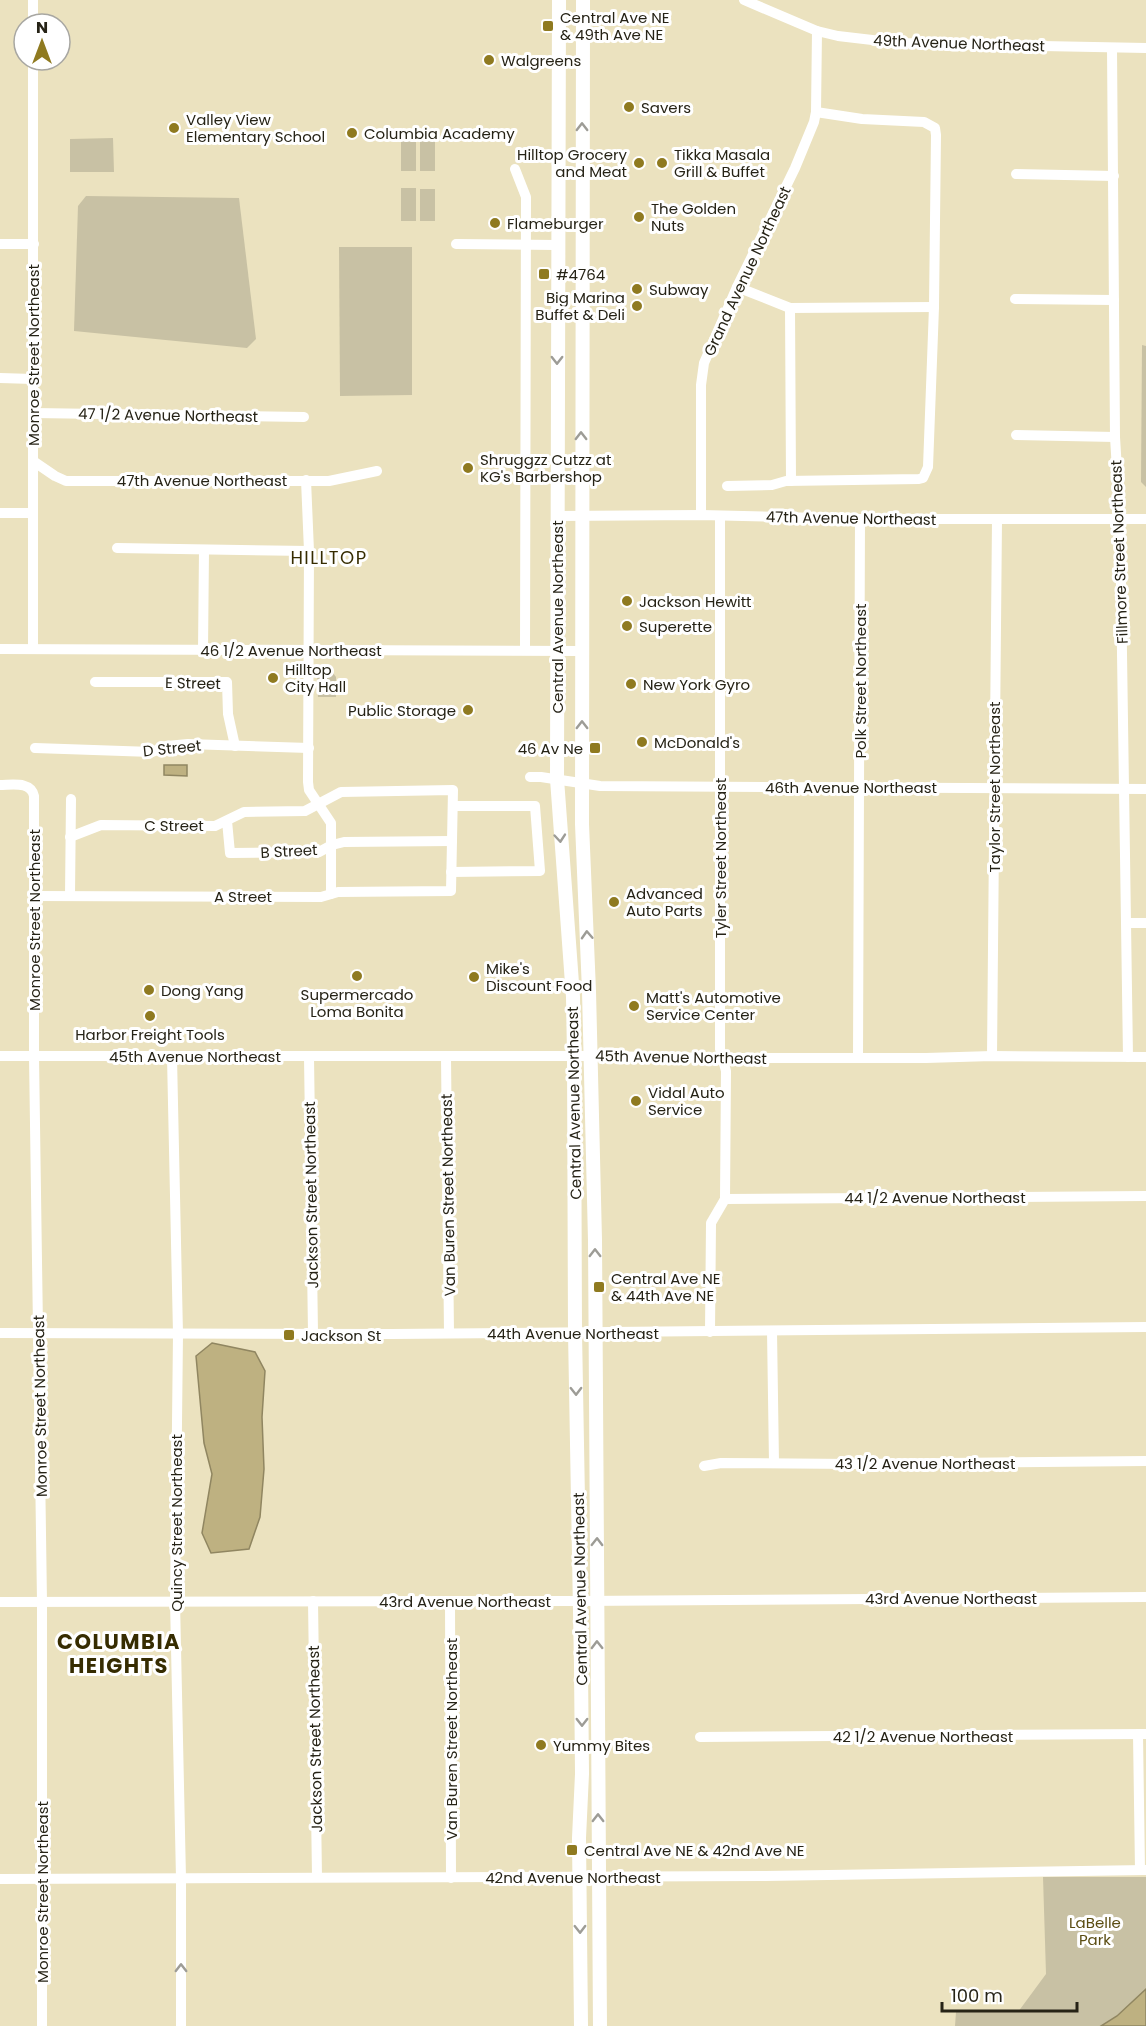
<svg xmlns="http://www.w3.org/2000/svg" width="1146" height="2026" font-family="Poppins,sans-serif">
	<rect width="100%" height="100%" fill="#ebe2bf"/>
	<g fill="#c8c1a4">
		<polygon points="113,138 114,172 70,172 70,139"/>
		<rect x="401" y="139" width="15" height="32"/>
		<rect x="420" y="139" width="15" height="32"/>
		<polygon points="416,188 416,221 401,221 401,188"/>
		<rect x="420" y="189" width="15" height="32"/>
		<polygon points="86,196 239,198 256,339 247,348 74,331 78,206"/>
		<polygon points="339,247 412,247 412,395 340,396"/>
		<polygon points="1142,345 1146,346 1146,487 1141,482"/>
		<polygon points="320,673 333,673 336,677 336,697 318,697 317,676"/>
		<polygon points="1043,1877 1146,1877 1146,2026 955,2026 956,2012 1018,2012 1046,1974"/>
	</g>
	<g fill="#beb181" stroke="#908661" stroke-width="1.5">
		<polygon points="164,765 187,765 187,776 164,775"/>
		<polygon points="212,1343 255,1352 265,1371 262,1417 264,1469 260,1517 249,1549 211,1553 202,1533 212,1474 204,1443 196,1356"/>
		<polygon points="1146,1989 1146,2026 1101,2026 1117,2016"/>
	</g>
	<g fill="none" stroke-linecap="round" stroke-linejoin="round">
		<g stroke="#fff" stroke-width="10">
			<polyline points="33,0 33,24"/>
			<polyline points="744,0 817,31 838,36 898,43 1146,48"/>
			<polyline points="1112,48 1115,437 1120,519 1128,1057"/>
			<polyline points="515,169 526,197 525,650"/>
			<polyline points="1016,174 1114,176"/>
			<polyline points="0,244 34,244"/>
			<polyline points="456,244 557,245"/>
			<polyline points="737,287 790,308 934,307"/>
			<polyline points="1015,299 1114,300"/>
			<polyline points="790,308 791,481"/>
			<polyline points="0,378 33,379"/>
			<polyline points="33,413 304,417"/>
			<polyline points="1016,435 1115,437"/>
			<polyline points="33,461 55,476 66,481 329,481 377,471"/>
			<polyline points="306,480 309,551 308,782 309,790 331,823 331,894"/>
			<polyline points="727,486 772,485 786,481 919,479 923,478 928,467 934,307 936,135 935,128 924,122 862,119 816,112"/>
			<polyline points="0,513 33,513"/>
			<polyline points="701,515 701,385 704,363 737,287 795,168 814,122 816,112 817,31"/>
			<polyline points="557,516 701,515 860,519 1146,519"/>
			<polyline points="117,548 309,551"/>
			<polyline points="0,649 581,651"/>
			<polyline points="33,649 33,60"/>
			<polyline points="203,650 204,550"/>
			<polyline points="95,682 227,682 228,714 235,746"/>
			<polyline points="35,748 152,752 167,746 188,744 309,748"/>
			<polyline points="530,777 541,777 600,786 1146,789"/>
			<path d="M0 785C12 785 31 781 34 796V1056L42 1602V2026"/>
			<polyline points="227,821 230,853 319,852 332,845 344,842 452,841"/>
			<polyline points="451,872 540,871 535,806 453,806"/>
			<polyline points="70,895 71,799"/>
			<polyline points="34,896 321,897 338,892 451,891 453,790 341,792 305,811 244,812 215,826 101,825 70,837"/>
			<polyline points="1127,923 1146,923"/>
			<polyline points="0,1056 590,1056 724,1058 926,1058 992,1056 1146,1057"/>
			<polyline points="992,1056 997,519"/>
			<polyline points="172,1057 178,1334 175,1601 181,1878 181,2026"/>
			<polyline points="309,1057 313,1333"/>
			<polyline points="446,1057 449,1333"/>
			<polyline points="858,1058 860,519"/>
			<polyline points="725,1199 1146,1196"/>
			<polyline points="772,1331 774,1463"/>
			<polyline points="710,1332 711,1223 725,1199 726,1071 720,1049 720,516"/>
			<polyline points="0,1333 391,1334 1146,1327"/>
			<polyline points="704,1466 721,1463 855,1464 1146,1461"/>
			<polyline points="313,1601 317,1877"/>
			<polyline points="450,1601 451,1878"/>
			<polyline points="0,1602 580,1601 1146,1597"/>
			<polyline points="1138,1734 1140,1870"/>
			<polyline points="700,1737 1146,1734"/>
			<polyline points="0,1879 765,1876 1146,1870"/>
		</g>
		<g stroke="#fff" stroke-width="14">
			<polyline points="559,0 557,779 573,997 574,1056 575,1332 581,1667 582,1774 579,1838 581,2026"/>
			<polyline points="583,0 582,824 589,991 595,1240 600,2026"/>
		</g>
	</g>
	<defs><path id="oneway-chevron" d="M-2-3.5L2.5 0L-2 3.5" fill="none" stroke-width="1.6" stroke-linecap="round" stroke-linejoin="round" transform="scale(1.5)"/></defs>
	<g stroke="#9d9c96">
		<use href="#oneway-chevron" transform="translate(582 127) rotate(-90)"/>
		<use href="#oneway-chevron" transform="translate(557 360) rotate(90)"/>
		<use href="#oneway-chevron" transform="translate(581 436) rotate(-90)"/>
		<use href="#oneway-chevron" transform="translate(582 725) rotate(-90)"/>
		<use href="#oneway-chevron" transform="translate(560 838) rotate(85)"/>
		<use href="#oneway-chevron" transform="translate(587 935) rotate(-93)"/>
		<use href="#oneway-chevron" transform="translate(595 1253) rotate(-90)"/>
		<use href="#oneway-chevron" transform="translate(576 1391) rotate(89)"/>
		<use href="#oneway-chevron" transform="translate(597 1542) rotate(-89)"/>
		<use href="#oneway-chevron" transform="translate(597 1645) rotate(-91)"/>
		<use href="#oneway-chevron" transform="translate(582 1722) rotate(90)"/>
		<use href="#oneway-chevron" transform="translate(598 1818) rotate(-90)"/>
		<use href="#oneway-chevron" transform="translate(580 1929) rotate(89)"/>
		<use href="#oneway-chevron" transform="translate(181 1968) rotate(-90)"/>
	</g>
	<g fill="#8f7a20" stroke="#fff" stroke-width="2">
		<rect x="542" y="20" width="12" height="12" rx="3"/>
		<circle cx="489" cy="60" r="6"/>
		<circle cx="629" cy="107" r="6"/>
		<circle cx="174" cy="128" r="6"/>
		<circle cx="352" cy="133" r="6"/>
		<circle cx="639" cy="163" r="6"/>
		<circle cx="662" cy="163" r="6"/>
		<circle cx="639" cy="217" r="6"/>
		<circle cx="495" cy="223" r="6"/>
		<rect x="538" y="268" width="12" height="12" rx="3"/>
		<circle cx="637" cy="289" r="6"/>
		<circle cx="637" cy="306" r="6"/>
		<circle cx="468" cy="468" r="6"/>
		<circle cx="627" cy="601" r="6"/>
		<circle cx="627" cy="626" r="6"/>
		<circle cx="273" cy="678" r="6"/>
		<circle cx="631" cy="684" r="6"/>
		<circle cx="468" cy="710" r="6"/>
		<circle cx="642" cy="742" r="6"/>
		<rect x="589" y="742" width="12" height="12" rx="3"/>
		<circle cx="614" cy="902" r="6"/>
		<circle cx="357" cy="976" r="6"/>
		<circle cx="474" cy="977" r="6"/>
		<circle cx="149" cy="990" r="6"/>
		<circle cx="634" cy="1006" r="6"/>
		<circle cx="150" cy="1016" r="6"/>
		<circle cx="636" cy="1101" r="6"/>
		<rect x="593" y="1281" width="12" height="12" rx="3"/>
		<rect x="283" y="1329" width="12" height="12" rx="3"/>
		<circle cx="541" cy="1745" r="6"/>
		<rect x="566" y="1844" width="12" height="12" rx="3"/>
	</g>
	<g text-anchor="middle" dominant-baseline="central" stroke-width="6" stroke-linejoin="round" paint-order="stroke">
		<g font-size="15" fill="#262316" stroke="#fff" text-anchor="start">
			<text x="560" y="17">Central Ave NE<tspan x="560" dy="17">&amp; 49th Ave NE</tspan></text>
			<text x="501" y="60">Walgreens</text>
			<text x="641" y="107">Savers</text>
			<text x="186" y="119">Valley View<tspan x="186" dy="17">Elementary School</tspan></text>
			<text x="364" y="133">Columbia Academy</text>
			<text x="627" y="154" text-anchor="end">Hilltop Grocery<tspan x="627" dy="17">and Meat</tspan></text>
			<text x="674" y="154">Tikka Masala<tspan x="674" dy="17">Grill &amp; Buffet</tspan></text>
			<text x="651" y="208">The Golden<tspan x="651" dy="17">Nuts</tspan></text>
			<text x="507" y="223">Flameburger</text>
			<text x="556" y="274">#4764</text>
			<text x="649" y="289">Subway</text>
			<text x="625" y="297" text-anchor="end">Big Marina<tspan x="625" dy="17">Buffet &amp; Deli</tspan></text>
			<text x="480" y="459">Shruggzz Cutzz at<tspan x="480" dy="17">KG's Barbershop</tspan></text>
			<text x="639" y="601">Jackson Hewitt</text>
			<text x="639" y="626">Superette</text>
			<text x="285" y="669">Hilltop<tspan x="285" dy="17">City Hall</tspan></text>
			<text x="643" y="684">New York Gyro</text>
			<text x="456" y="710" text-anchor="end">Public Storage</text>
			<text x="654" y="742">McDonald's</text>
			<text x="583" y="748" text-anchor="end">46 Av Ne</text>
			<text x="626" y="893">Advanced<tspan x="626" dy="17">Auto Parts</tspan></text>
			<text x="486" y="968">Mike's<tspan x="486" dy="17">Discount Food</tspan></text>
			<text x="161" y="990">Dong Yang</text>
			<text x="357" y="994" text-anchor="middle">Supermercado<tspan x="357" dy="17">Loma Bonita</tspan></text>
			<text x="646" y="997">Matt's Automotive<tspan x="646" dy="17">Service Center</tspan></text>
			<text x="150" y="1034" text-anchor="middle">Harbor Freight Tools</text>
			<text x="648" y="1092">Vidal Auto<tspan x="648" dy="17">Service</tspan></text>
			<text x="611" y="1278">Central Ave NE<tspan x="611" dy="17">&amp; 44th Ave NE</tspan></text>
			<text x="301" y="1335">Jackson St</text>
			<text x="553" y="1745">Yummy Bites</text>
			<text x="584" y="1850">Central Ave NE &amp; 42nd Ave NE</text>
		</g>
		<g font-size="15" fill="#262316" stroke="#fff">
			<text transform="translate(959 43) rotate(2)">49th Avenue Northeast</text>
			<text transform="translate(747 271) rotate(-65)">Grand Avenue Northeast</text>
			<text transform="translate(33 355) rotate(-90)">Monroe Street Northeast</text>
			<text transform="translate(168 415) rotate(1)">47 1/2 Avenue Northeast</text>
			<text x="202" y="480">47th Avenue Northeast</text>
			<text transform="translate(851 518) rotate(1)">47th Avenue Northeast</text>
			<text transform="translate(1119 552) rotate(-92)">Fillmore Street Northeast</text>
			<text transform="translate(557 617) rotate(-90)">Central Avenue Northeast</text>
			<text x="291" y="650">46 1/2 Avenue Northeast</text>
			<text transform="translate(860 681) rotate(-90)">Polk Street Northeast</text>
			<text transform="translate(193 683) rotate(1)">E Street</text>
			<text transform="translate(172 748) rotate(-6)">D Street</text>
			<text x="851" y="787">46th Avenue Northeast</text>
			<text transform="translate(994 787) rotate(-90)">Taylor Street Northeast</text>
			<text x="174" y="825">C Street</text>
			<text transform="translate(289 851) rotate(-3)">B Street</text>
			<text transform="translate(720 858) rotate(-90)">Tyler Street Northeast</text>
			<text x="243" y="896">A Street</text>
			<text transform="translate(34 920) rotate(-90)">Monroe Street Northeast</text>
			<text x="195" y="1056">45th Avenue Northeast</text>
			<text transform="translate(681 1057) rotate(1)">45th Avenue Northeast</text>
			<text transform="translate(574 1103) rotate(-91)">Central Avenue Northeast</text>
			<text transform="translate(311 1195) rotate(-91)">Jackson Street Northeast</text>
			<text transform="translate(448 1195) rotate(-91)">Van Buren Street Northeast</text>
			<text x="935" y="1197">44 1/2 Avenue Northeast</text>
			<text x="573" y="1333">44th Avenue Northeast</text>
			<text transform="translate(40 1406) rotate(-91)">Monroe Street Northeast</text>
			<text x="925" y="1463">43 1/2 Avenue Northeast</text>
			<text transform="translate(176 1523) rotate(-90)">Quincy Street Northeast</text>
			<text transform="translate(580 1589) rotate(-91)">Central Avenue Northeast</text>
			<text x="951" y="1598">43rd Avenue Northeast</text>
			<text x="465" y="1601">43rd Avenue Northeast</text>
			<text x="923" y="1736">42 1/2 Avenue Northeast</text>
			<text transform="translate(315 1739) rotate(-91)">Jackson Street Northeast</text>
			<text transform="translate(451 1739) rotate(-90)">Van Buren Street Northeast</text>
			<text x="573" y="1877">42nd Avenue Northeast</text>
			<text transform="translate(42 1892) rotate(-90)">Monroe Street Northeast</text>
		</g>
		<g font-size="15" fill="#5b4d12" stroke="#fff">
			<text x="1095" y="1922">LaBelle<tspan x="1095" dy="17">Park</tspan></text>
		</g>
		<g font-size="18" letter-spacing="1.5" fill="#362c01" stroke="#fff">
			<text x="329" y="557">HILLTOP</text>
		</g>
		<g font-size="21" font-weight="bold" letter-spacing="1.5" fill="#362c01" stroke="#fff">
			<text x="119" y="1641">COLUMBIA<tspan x="119" dy="24">HEIGHTS</tspan></text>
		</g>
	</g>
	<g transform="translate(42 42)"><circle r="28" fill="#ffffff" stroke="#a8a7a2" stroke-width="1.5"/>
	<path d="M0-4.5L10 22L0 15L-10 22Z" fill="#8f7a20"/>
	<text y="-9" font-size="16" font-weight="bold" text-anchor="middle" fill="#262316">N</text>
	</g>
	<path d="M942 2002v9h135v-9" fill="none" stroke="#262316" stroke-width="3"/>
	<text x="951" y="2002" font-size="18" fill="#262316" stroke="#ffffff" stroke-width="4.5" paint-order="stroke">100 m</text>
</svg>
